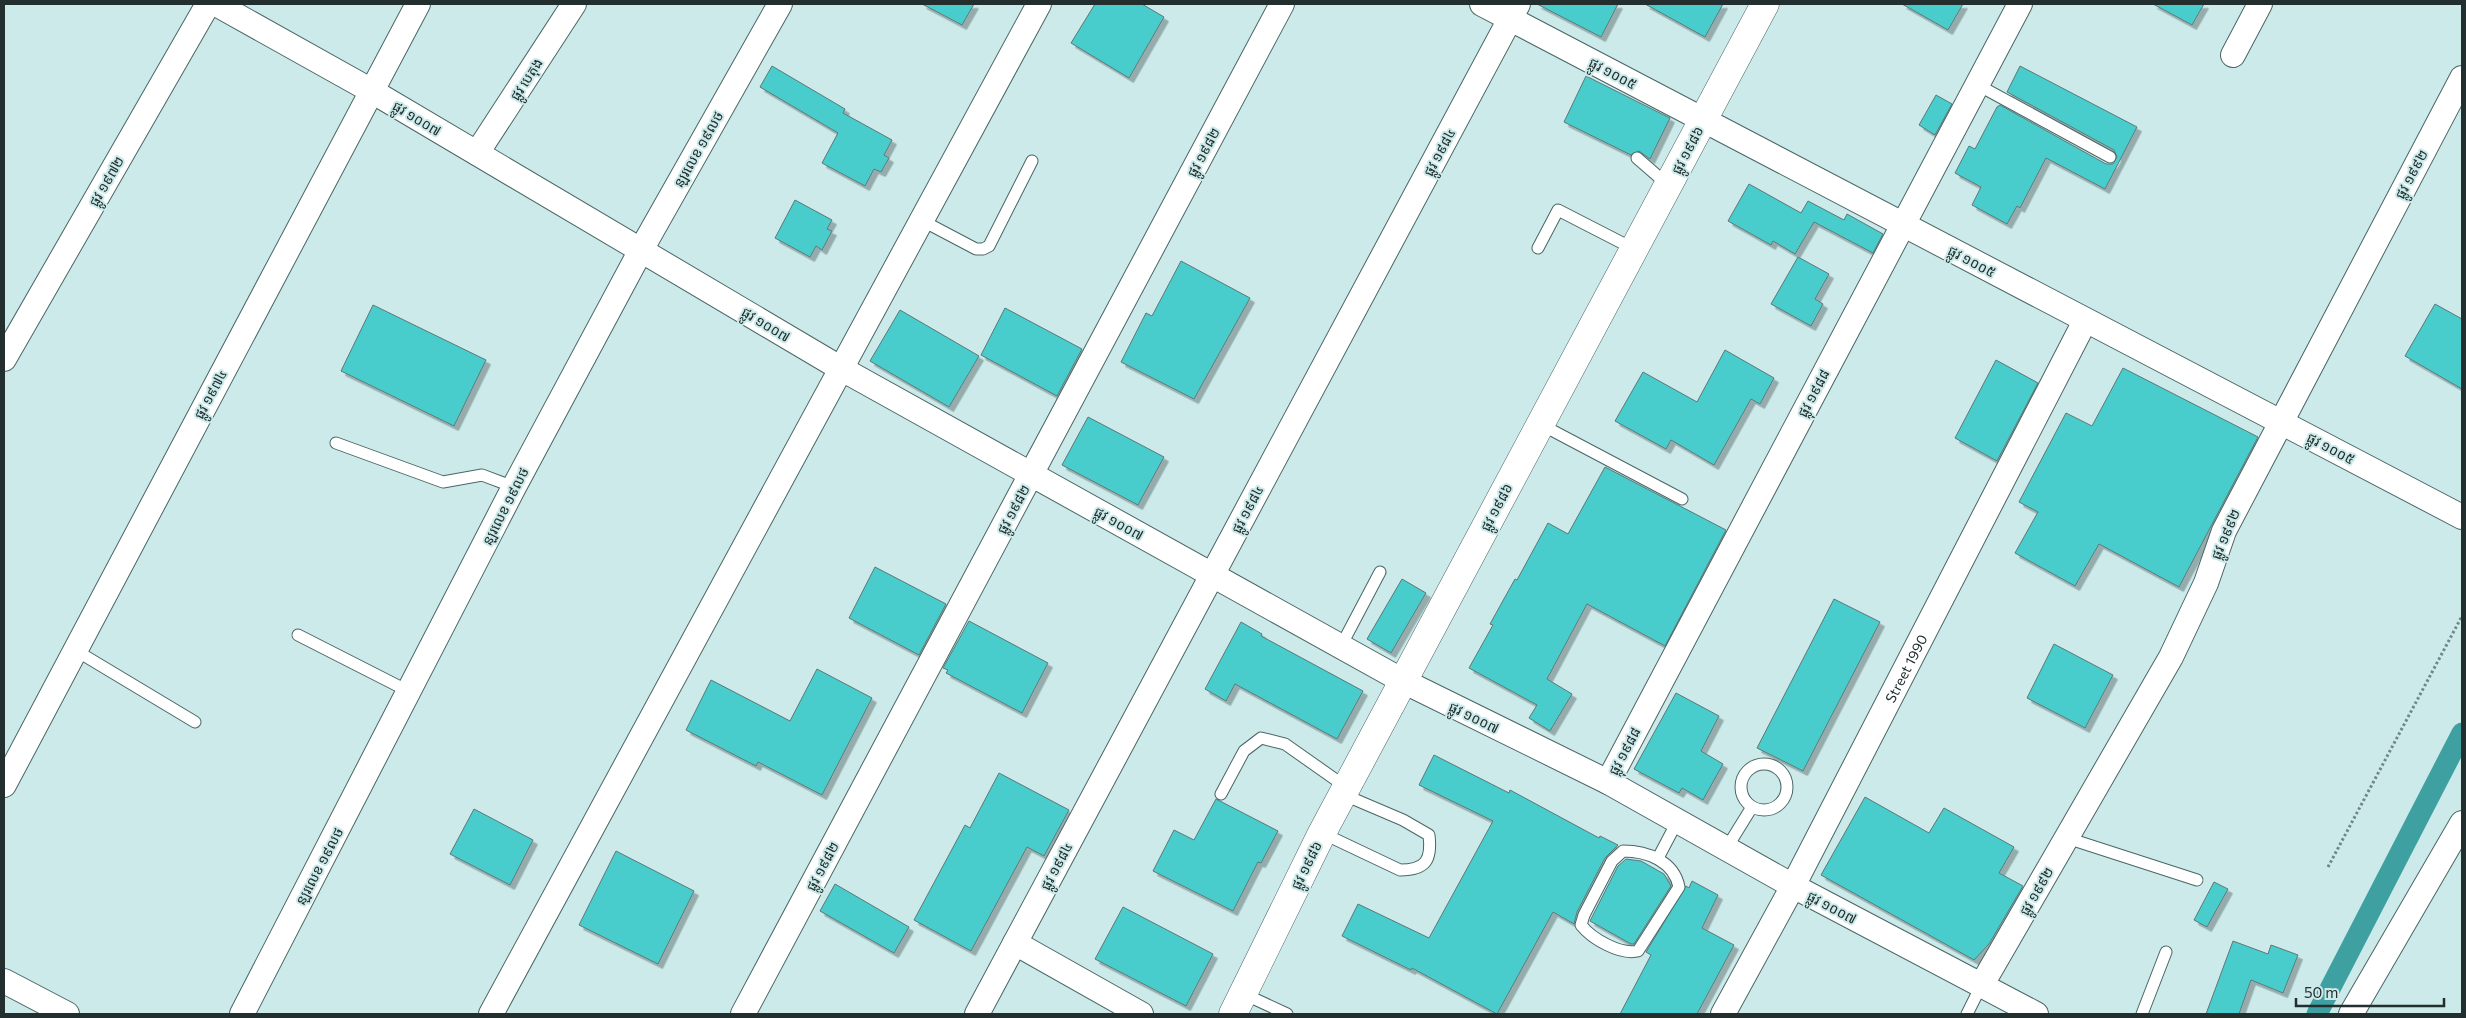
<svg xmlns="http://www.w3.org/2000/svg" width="2466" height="1018" font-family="Commissioner,'Noto Sans Khmer',sans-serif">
	<defs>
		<filter id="shadow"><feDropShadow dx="4.5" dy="4.5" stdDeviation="0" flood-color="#0004"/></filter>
	</defs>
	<rect width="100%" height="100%" fill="#cceaea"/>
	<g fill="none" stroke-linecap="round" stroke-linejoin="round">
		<polyline stroke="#3fa0a1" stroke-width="21" points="2317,1014 2462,733"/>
	</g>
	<g fill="#48cccc" stroke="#5c7777" filter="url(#shadow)">
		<polygon points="922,4 974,4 962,25"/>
		<polygon points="1095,4 1142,4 1164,17 1129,78 1071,43"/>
		<polygon points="1537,4 1618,4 1601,37"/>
		<polygon points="1645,4 1723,4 1705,37"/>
		<polygon points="1902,4 1963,4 1948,30"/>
		<polygon points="2153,4 2204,4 2192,25"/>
		<polygon points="772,66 845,109 843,113 892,140 884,155 889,158 881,172 874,169 865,186 822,163 838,133 760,87"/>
		<polygon points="2020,66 2137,127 2105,189 2046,158 2020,208 2017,206 2007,224 1972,205 1981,187 1955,173 1969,146 1975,149 1997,107 2000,105 2106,164 2113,164 2117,157 2114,150 2007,92"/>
		<polygon points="1586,76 1670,118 1650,159 1639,151 1631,155 1564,122"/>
		<polygon points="1936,95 1952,104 1935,135 1919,125"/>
		<polygon points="1749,184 1801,213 1808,201 1844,220 1847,214 1883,234 1873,253 1814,222 1795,254 1773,241 1771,245 1728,221"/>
		<polygon points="795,200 832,220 827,229 832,231 822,250 816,246 810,257 775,238"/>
		<polygon points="1798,257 1829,274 1815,299 1823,304 1811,326 1771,304"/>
		<polygon points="1181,261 1250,298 1194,399 1121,362 1146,313 1152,316"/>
		<polygon points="2435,304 2462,319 2462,389 2405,356"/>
		<polygon points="373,305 486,360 454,426 341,371"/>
		<polygon points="1005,308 1082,349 1057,396 981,355"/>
		<polygon points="900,310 979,356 949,407 870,361"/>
		<polygon points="1725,350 1774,378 1760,404 1751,399 1714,465 1671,440 1666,449 1615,421 1643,372 1697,402"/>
		<polygon points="1996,360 2038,383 1997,461 1955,438"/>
		<polygon points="2123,368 2258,437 2179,587 2099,544 2075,586 2015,553 2038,512 2019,502 2066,413 2092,426"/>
		<polygon points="1088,417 1164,457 1138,505 1062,465"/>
		<polygon points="1605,467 1726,530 1665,646 1587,604 1547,679 1572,694 1550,731 1529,718 1537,705 1469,668 1493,625 1490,624 1515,579 1517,580 1548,523 1568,534"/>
		<polygon points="875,567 946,604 919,655 849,618"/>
		<polygon points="1402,579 1426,593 1391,653 1367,639"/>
		<polygon points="1834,599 1880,622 1803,771 1757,748"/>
		<polygon points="969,621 1048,663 1022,713 946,673 948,670 943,668"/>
		<polygon points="1241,622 1262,634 1261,636 1363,691 1337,739 1235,684 1226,701 1205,689"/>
		<polygon points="2054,644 2113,675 2085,728 2027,698"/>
		<polygon points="817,669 872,698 822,795 758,762 756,766 686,730 711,680 790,721"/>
		<polygon points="1676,693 1719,716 1701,751 1723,764 1703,800 1682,788 1679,793 1634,769"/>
		<polygon points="1434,755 1509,793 1510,790 1599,838 1600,836 1618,845 1605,858 1577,912 1574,924 1553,912 1497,1014 1412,968 1411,970 1342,936 1358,904 1429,938 1493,821 1419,785"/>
		<polygon points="999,773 1069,810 1044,856 1027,847 971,951 914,920 965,825 970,828"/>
		<polygon points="1865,797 1929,833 1944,808 2014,847 1999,873 2023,886 1989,944 1974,960 1821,875"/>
		<polygon points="1216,799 1278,831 1261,863 1258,862 1233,911 1153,871 1174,830 1194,840"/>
		<polygon points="474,809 533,840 510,885 450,854"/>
		<polygon points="616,851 694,891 658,964 579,925"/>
		<polygon points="1626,859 1641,861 1664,874 1671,886 1634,944 1631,944 1590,921 1618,866"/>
		<polygon points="1692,881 1718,895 1702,928 1734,945 1697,1014 1620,1014 1651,955 1646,952 1686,886 1689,888"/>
		<polygon points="2214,882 2228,889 2207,927 2194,920"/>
		<polygon points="835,884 909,927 894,953 820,911"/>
		<polygon points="1123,907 1213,954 1186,1006 1095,959"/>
		<polygon points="2233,941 2268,954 2271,945 2298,955 2283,993 2251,980 2239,1014 2206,1014"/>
	</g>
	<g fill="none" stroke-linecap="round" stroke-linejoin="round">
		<defs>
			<g id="lane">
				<polyline points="1976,84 2110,157"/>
				<polyline points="1637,158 1668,185"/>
				<polyline points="921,220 976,249 983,249 989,246 1032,161"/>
				<polyline points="1538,248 1558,210 1634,249"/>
				<polyline points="1540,424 1682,499"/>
				<polyline points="336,443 443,482 482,475 514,487"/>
				<polyline points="298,635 410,692"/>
				<polyline points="1341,646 1380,572"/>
				<polyline points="75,650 195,722"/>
				<circle cx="1764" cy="787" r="23"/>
				<polyline points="1221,794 1244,751 1261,738 1285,744 1346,787"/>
				<path d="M1322 833 1400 870C1426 870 1432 860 1429 835L1403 820 1342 794"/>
				<polyline points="2067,838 2197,880"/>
				<polyline points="1726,849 1752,807"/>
				<path d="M1623 851C1647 851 1674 861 1679 887L1638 951C1620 955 1592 939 1581 925L1584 915 1612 861Z"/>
				<polyline points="1658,858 1677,822"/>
				<polyline points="1244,994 1287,1014"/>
				<polyline points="1967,1014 1981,986"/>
				<polyline points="2142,1014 2166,952"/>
			</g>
			<g id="street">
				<polyline points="216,4 370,90 840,368 1403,681 1608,782 1793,886 2036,1014"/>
				<polyline points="1482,4 2462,517"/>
				<polyline points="2233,55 2260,4"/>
				<polyline points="477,153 574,4"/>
				<polyline points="4,359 208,4"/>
				<polyline points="1608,782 2020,4"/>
				<polyline points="4,785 418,4"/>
				<polyline points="1015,943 1141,1014"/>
				<polyline points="4,981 67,1014"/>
				<polyline points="1981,986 2171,657 2206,583 2224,531 2462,78"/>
				<polyline points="242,1014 514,487 641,250 780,4"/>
				<polyline points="491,1014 1039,4"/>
				<polyline points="743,1014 1282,4"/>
				<polyline points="977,1014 1518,4"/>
				<path id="s1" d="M1723 1014 1793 886 2085 321"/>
				<polyline points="2351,1014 2462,823"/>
			</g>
			<polyline id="secondary" points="1233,1014 1322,833 1765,4"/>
		</defs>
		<use href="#lane" stroke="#4a6665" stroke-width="13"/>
		<use href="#street" stroke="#4a6665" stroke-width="26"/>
		<use href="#secondary" stroke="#4a6665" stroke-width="29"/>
		<polyline stroke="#718686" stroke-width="3" stroke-dasharray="2.5 2.5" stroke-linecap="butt" points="2328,867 2462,616"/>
		<use href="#lane" stroke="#fff" stroke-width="11"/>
		<use href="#street" stroke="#fff" stroke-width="24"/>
		<use href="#secondary" stroke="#fff" stroke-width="28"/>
	</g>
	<g text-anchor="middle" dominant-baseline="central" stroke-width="4" stroke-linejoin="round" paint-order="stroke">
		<g font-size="14" fill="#232f2f" stroke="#cceaea">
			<text transform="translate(1613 73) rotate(28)">ផ្លូវ ១០០៥</text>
			<text transform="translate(526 79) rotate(-57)">ផ្លូវ បេតុង</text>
			<text transform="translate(417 118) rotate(31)">ផ្លូវ ១០០៧</text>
			<text transform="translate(698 149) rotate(-60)">ន្ឡរលេខ ១៩លថ</text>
			<text transform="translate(1687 150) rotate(-62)">ផ្លូវ ១៩៨៦</text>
			<text transform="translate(1203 152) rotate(-62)">ផ្លូវ ១៩៨២</text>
			<text transform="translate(1439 152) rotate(-62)">ផ្លូវ ១៩៨៤</text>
			<text transform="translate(2411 174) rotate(-62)">ផ្លូវ ១៩៩២</text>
			<text transform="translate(106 181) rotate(-60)">ផ្លូវ ១៩៧២</text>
			<text transform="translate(1972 261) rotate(28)">ផ្លូវ ១០០៥</text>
			<text transform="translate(766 324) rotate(31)">ផ្លូវ ១០០៧</text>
			<text transform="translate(1813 393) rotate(-62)">ផ្លុវ ១៩៨៨</text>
			<text transform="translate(210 394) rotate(-62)">ផ្លូវ ១៩៧៤</text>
			<text transform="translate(2331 448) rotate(28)">ផ្លូវ ១០០៥</text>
			<text transform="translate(505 506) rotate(-63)">ន្ឡរលេខ ១៩លថ</text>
			<text transform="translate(1496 507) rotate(-62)">ផ្លូវ ១៩៨៦</text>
			<text transform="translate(1013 509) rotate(-62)">ផ្លូវ ១៩៨២</text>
			<text transform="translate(1247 509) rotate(-62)">ផ្លូវ ១៩៨៤</text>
			<text transform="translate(1119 523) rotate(29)">ផ្លូវ ១០០៧</text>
			<text transform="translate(2225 534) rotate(-67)">ផ្លូវ ១៩៩២</text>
			<text stroke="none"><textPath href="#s1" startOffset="391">Street 1990</textPath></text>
			<text transform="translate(1474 717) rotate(26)">ផ្លូវ ១០០៧</text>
			<text transform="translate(1624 751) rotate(-62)">ផ្លុវ ១៩៨៨</text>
			<text transform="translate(1306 865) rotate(-64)">ផ្លូវ ១៩៨៦</text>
			<text transform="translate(319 866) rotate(-62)">ន្ឡរលេខ ១៩លថ</text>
			<text transform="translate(822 866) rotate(-62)">ផ្លូវ ១៩៨២</text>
			<text transform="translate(1056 866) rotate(-62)">ផ្លូវ ១៩៨៤</text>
			<text transform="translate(2036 891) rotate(-60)">ផ្លូវ ១៩៩២</text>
			<text transform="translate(1832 907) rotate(28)">ផ្លូវ ១០០៧</text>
		</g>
	</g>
	<rect width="2466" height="1018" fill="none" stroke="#232f2f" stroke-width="10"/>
	<path d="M2296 998v8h148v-8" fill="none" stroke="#232f2f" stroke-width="2.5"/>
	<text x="2304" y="998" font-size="15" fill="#232f2f" stroke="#cceaea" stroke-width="4" paint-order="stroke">50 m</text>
</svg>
